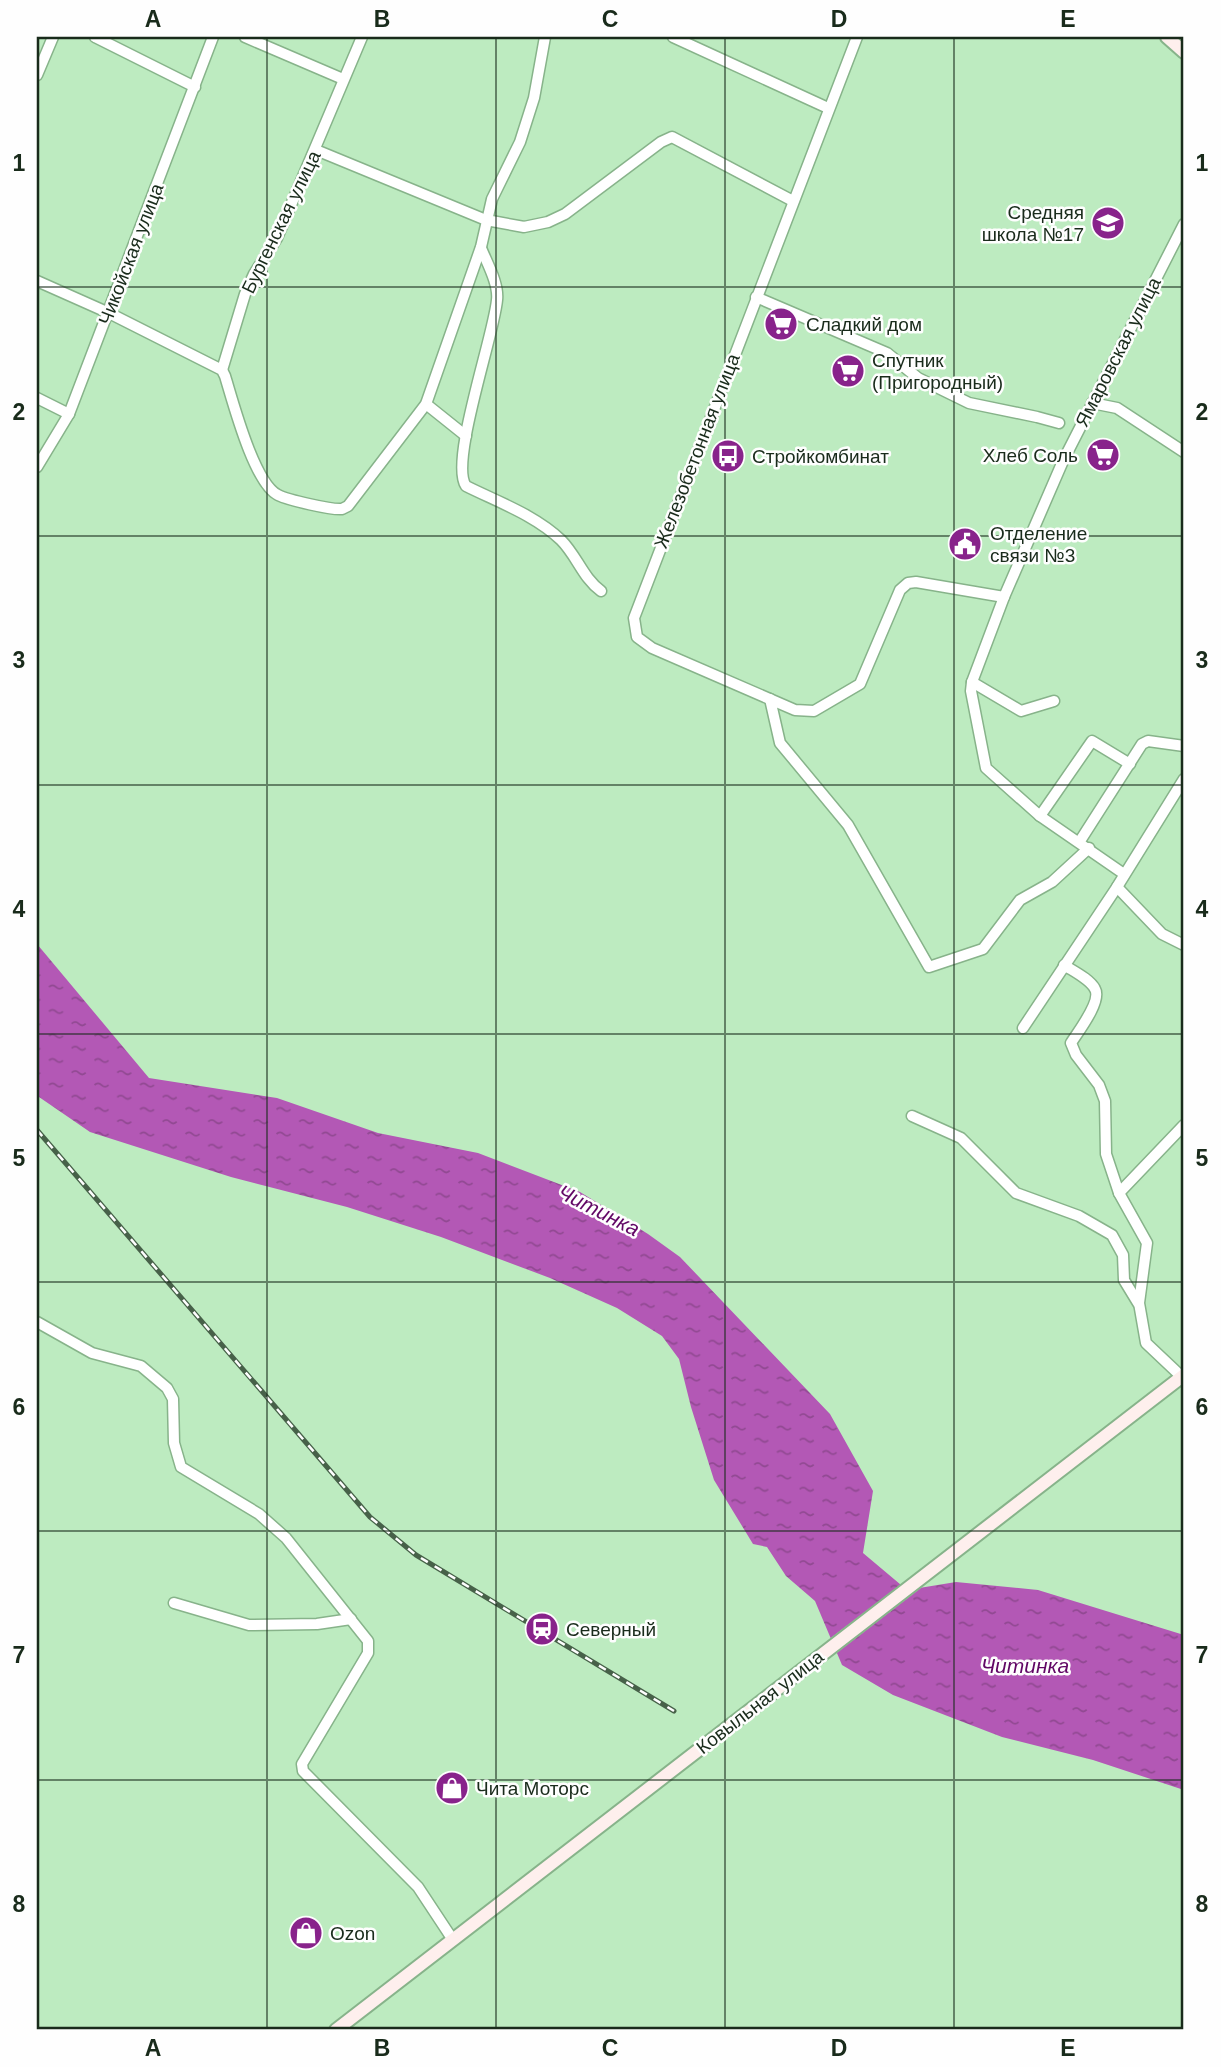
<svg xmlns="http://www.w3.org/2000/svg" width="1221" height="2067" font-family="Arial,sans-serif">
	<defs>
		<pattern id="water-ripples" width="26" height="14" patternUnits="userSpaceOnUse" patternTransform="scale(1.75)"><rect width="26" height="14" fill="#b358b5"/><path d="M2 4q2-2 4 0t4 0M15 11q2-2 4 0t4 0" fill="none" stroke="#914992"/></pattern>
	</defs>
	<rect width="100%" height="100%" fill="#bdebc0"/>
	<polygon fill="url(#water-ripples)" points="37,944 149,1078 277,1098 378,1133 478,1153 580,1192 648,1234 680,1257 830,1414 873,1491 863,1553 907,1590 956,1582 1038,1590 1184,1635 1184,1790 1093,1760 1002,1737 893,1695 842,1665 815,1601 786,1576 767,1547 753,1544 714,1480 691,1407 679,1359 662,1336 617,1308 550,1278 441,1237 347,1207 231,1177 90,1132 39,1097 37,1095"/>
	<polygon fill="#bdebc0" points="903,1583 908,1587 926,1584 834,1655 828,1640"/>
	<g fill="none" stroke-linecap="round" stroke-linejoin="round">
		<defs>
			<g id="minor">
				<polyline points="95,37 195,87"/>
				<polyline points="245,37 343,79"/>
				<polyline points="673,37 828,108"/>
				<polyline points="857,37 634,618 637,637 652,648 795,710 814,711 860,684 900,590 908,583 916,582 1004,597 1063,461 1184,224"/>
				<polyline points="37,75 53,37"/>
				<polyline points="316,150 486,220 524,227 548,222 565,214 661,142 672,137 793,201"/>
				<path d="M481 248C487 263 499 284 497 300 494 335 449 463 466 486 498 502 535 515 561 540 577 556 583 578 601 591"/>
				<path d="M37 281 109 313 222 370 225 376C233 402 254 483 278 495 288 500 331 510 342 509L348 506 426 404 481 247 492 199 520 142 534 98 545 37"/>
				<polyline points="756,297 887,353 918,378 969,403 1037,417 1059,423"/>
				<polyline points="222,370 245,294 254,274 277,238 362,37"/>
				<polyline points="37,398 69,414"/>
				<polyline points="1092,403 1117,408 1184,452"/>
				<polyline points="426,404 466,436"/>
				<polyline points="37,467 69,414 213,37"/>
				<polyline points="1004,597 972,682 971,691 986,768 1040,816 1124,874"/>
				<polyline points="972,682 1021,711 1054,701"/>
				<polyline points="770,699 780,743 848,825 929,967 983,949 1020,900 1052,882 1089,848"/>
				<polyline points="1040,816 1092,741 1130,764"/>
				<polyline points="1080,841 1142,744 1148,741 1184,746"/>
				<polyline points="1117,887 1162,934 1184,945"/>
				<path d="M1064 965C1073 971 1090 979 1095 989 1102 1001 1078 1032 1071 1043L1076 1055 1099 1085 1105 1101 1106 1154 1119 1193 1147 1243 1139 1303 1146 1343 1182 1377"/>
				<polyline points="1023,1028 1117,887 1184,779"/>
				<polyline points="912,1116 961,1138 1016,1193 1079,1216 1112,1235 1123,1255 1124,1280 1138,1303"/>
				<polyline points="1119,1193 1184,1125"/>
				<polyline points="37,1322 92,1353 141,1366 167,1388 173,1399 174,1443 181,1467 259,1514 286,1538 368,1641 368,1653 302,1764 303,1771 418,1887 453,1940"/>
				<polyline points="174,1603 249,1625 317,1624 351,1619"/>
			</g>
			<g id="secondary">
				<polyline points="1167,37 1184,52"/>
				<polyline points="336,2030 1184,1375"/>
			</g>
		</defs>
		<use href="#minor" stroke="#87b38a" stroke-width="13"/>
		<use href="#secondary" stroke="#87b38a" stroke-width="16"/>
		<use href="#minor" stroke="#fff" stroke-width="10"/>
		<use href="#secondary" stroke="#feefed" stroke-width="12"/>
		<defs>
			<polyline id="rail" points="37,1130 370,1517 416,1555 674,1711"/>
		</defs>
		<use href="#rail" stroke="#476149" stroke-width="5"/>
		<use href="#rail" stroke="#fefefe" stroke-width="2.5" stroke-dasharray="8" stroke-linecap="butt"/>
	</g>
	<path fill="none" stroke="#192b1b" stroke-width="2" stroke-opacity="0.55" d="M267 37V2030M496 37V2030M725 37V2030M954 37V2030M37 287H1184M37 536H1184M37 785H1184M37 1034H1184M37 1282H1184M37 1531H1184M37 1780H1184"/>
	<defs>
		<symbol id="school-disc" viewBox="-11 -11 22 22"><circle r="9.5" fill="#88238b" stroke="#fefefe"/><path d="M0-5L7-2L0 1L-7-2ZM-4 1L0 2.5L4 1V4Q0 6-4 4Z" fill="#fff"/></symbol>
		<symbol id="supermarket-disc" viewBox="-11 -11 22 22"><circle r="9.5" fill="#88238b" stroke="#fefefe"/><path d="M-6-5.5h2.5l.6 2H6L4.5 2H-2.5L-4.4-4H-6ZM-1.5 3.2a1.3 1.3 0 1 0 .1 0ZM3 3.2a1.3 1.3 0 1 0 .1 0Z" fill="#fff"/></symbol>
		<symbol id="bus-disc" viewBox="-11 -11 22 22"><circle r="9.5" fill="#88238b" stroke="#fefefe"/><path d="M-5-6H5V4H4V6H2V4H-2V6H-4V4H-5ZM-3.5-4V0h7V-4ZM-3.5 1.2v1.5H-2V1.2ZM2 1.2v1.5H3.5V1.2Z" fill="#fff"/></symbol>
		<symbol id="civic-disc" viewBox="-11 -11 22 22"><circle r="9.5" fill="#88238b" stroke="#fefefe"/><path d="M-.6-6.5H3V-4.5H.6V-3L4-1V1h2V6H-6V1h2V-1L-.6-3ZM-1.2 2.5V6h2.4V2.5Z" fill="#fff"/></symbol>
		<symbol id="station-disc" viewBox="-11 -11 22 22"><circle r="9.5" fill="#88238b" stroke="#fefefe"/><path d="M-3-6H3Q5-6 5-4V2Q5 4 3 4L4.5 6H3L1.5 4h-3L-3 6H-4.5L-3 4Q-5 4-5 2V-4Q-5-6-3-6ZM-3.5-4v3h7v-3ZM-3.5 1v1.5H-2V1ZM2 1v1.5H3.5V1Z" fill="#fff"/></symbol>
		<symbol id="shop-disc" viewBox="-11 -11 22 22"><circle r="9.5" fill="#88238b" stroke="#fefefe"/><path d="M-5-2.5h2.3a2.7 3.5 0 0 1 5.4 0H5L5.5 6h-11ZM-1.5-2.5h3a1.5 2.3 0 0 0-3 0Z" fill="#fff"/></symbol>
	</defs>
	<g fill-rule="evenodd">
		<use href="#school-disc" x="1089" y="204" width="38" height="38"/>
		<use href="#supermarket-disc" x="762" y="305" width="38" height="38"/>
		<use href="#supermarket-disc" x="829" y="352" width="38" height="38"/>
		<use href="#supermarket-disc" x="1084" y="436" width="38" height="38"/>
		<use href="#bus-disc" x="709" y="437" width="38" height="38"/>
		<use href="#civic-disc" x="946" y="525" width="38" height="38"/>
		<use href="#station-disc" x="523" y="1610" width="38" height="38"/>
		<use href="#shop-disc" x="433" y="1769" width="38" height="38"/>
		<use href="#shop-disc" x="287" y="1914" width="38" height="38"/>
	</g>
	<g text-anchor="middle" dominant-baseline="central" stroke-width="5" stroke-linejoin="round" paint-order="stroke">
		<g font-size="19" fill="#192b1b" stroke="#fefefe" text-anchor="start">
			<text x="1084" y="212" text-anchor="end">Средняя<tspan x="1084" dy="22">школа №17</tspan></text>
			<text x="806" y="324">Сладкий дом</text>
			<text x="872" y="360">Спутник<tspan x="872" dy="22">(Пригородный)</tspan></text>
			<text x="1078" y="455" text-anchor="end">Хлеб Соль</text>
			<text x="752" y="456">Стройкомбинат</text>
			<text x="990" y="533">Отделение<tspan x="990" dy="22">связи №3</tspan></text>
			<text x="566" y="1629">Северный</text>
			<text x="476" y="1788">Чита Моторс</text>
			<text x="330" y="1933">Ozon</text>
		</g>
		<g font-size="19" fill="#192b1b" stroke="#fefefe">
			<text transform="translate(281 222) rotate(-64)">Бургенская улица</text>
			<text transform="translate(131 254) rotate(-69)">Чикойская улица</text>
			<text transform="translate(1118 352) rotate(-63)">Ямаровская улица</text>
			<text transform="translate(697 451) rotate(-69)">Железобетонная улица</text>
			<text transform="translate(760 1702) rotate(-38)">Ковыльная улица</text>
		</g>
		<g font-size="21" font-style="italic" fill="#610765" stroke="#fefefe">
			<text transform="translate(599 1210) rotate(27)">Читинка</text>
			<text x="1025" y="1665">Читинка</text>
		</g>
	</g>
	<rect width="1221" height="2067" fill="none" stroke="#fefefe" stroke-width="77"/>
	<rect x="38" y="38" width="1144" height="1990" fill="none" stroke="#192b1b" stroke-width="2.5"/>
	<g font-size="23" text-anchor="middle" font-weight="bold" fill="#192b1b">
		<text x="153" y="27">A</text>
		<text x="382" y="27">B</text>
		<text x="610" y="27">C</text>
		<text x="839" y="27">D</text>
		<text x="1068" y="27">E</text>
		<text x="19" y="171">1</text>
		<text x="1202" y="171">1</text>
		<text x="19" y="420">2</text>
		<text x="1202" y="420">2</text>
		<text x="19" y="668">3</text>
		<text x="1202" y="668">3</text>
		<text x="19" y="917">4</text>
		<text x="1202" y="917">4</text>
		<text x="19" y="1166">5</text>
		<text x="1202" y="1166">5</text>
		<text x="19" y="1415">6</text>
		<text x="1202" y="1415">6</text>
		<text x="19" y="1663">7</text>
		<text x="1202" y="1663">7</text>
		<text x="19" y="1912">8</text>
		<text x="1202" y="1912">8</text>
		<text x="153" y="2056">A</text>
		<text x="382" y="2056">B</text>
		<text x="610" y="2056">C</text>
		<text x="839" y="2056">D</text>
		<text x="1068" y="2056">E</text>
	</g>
</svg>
